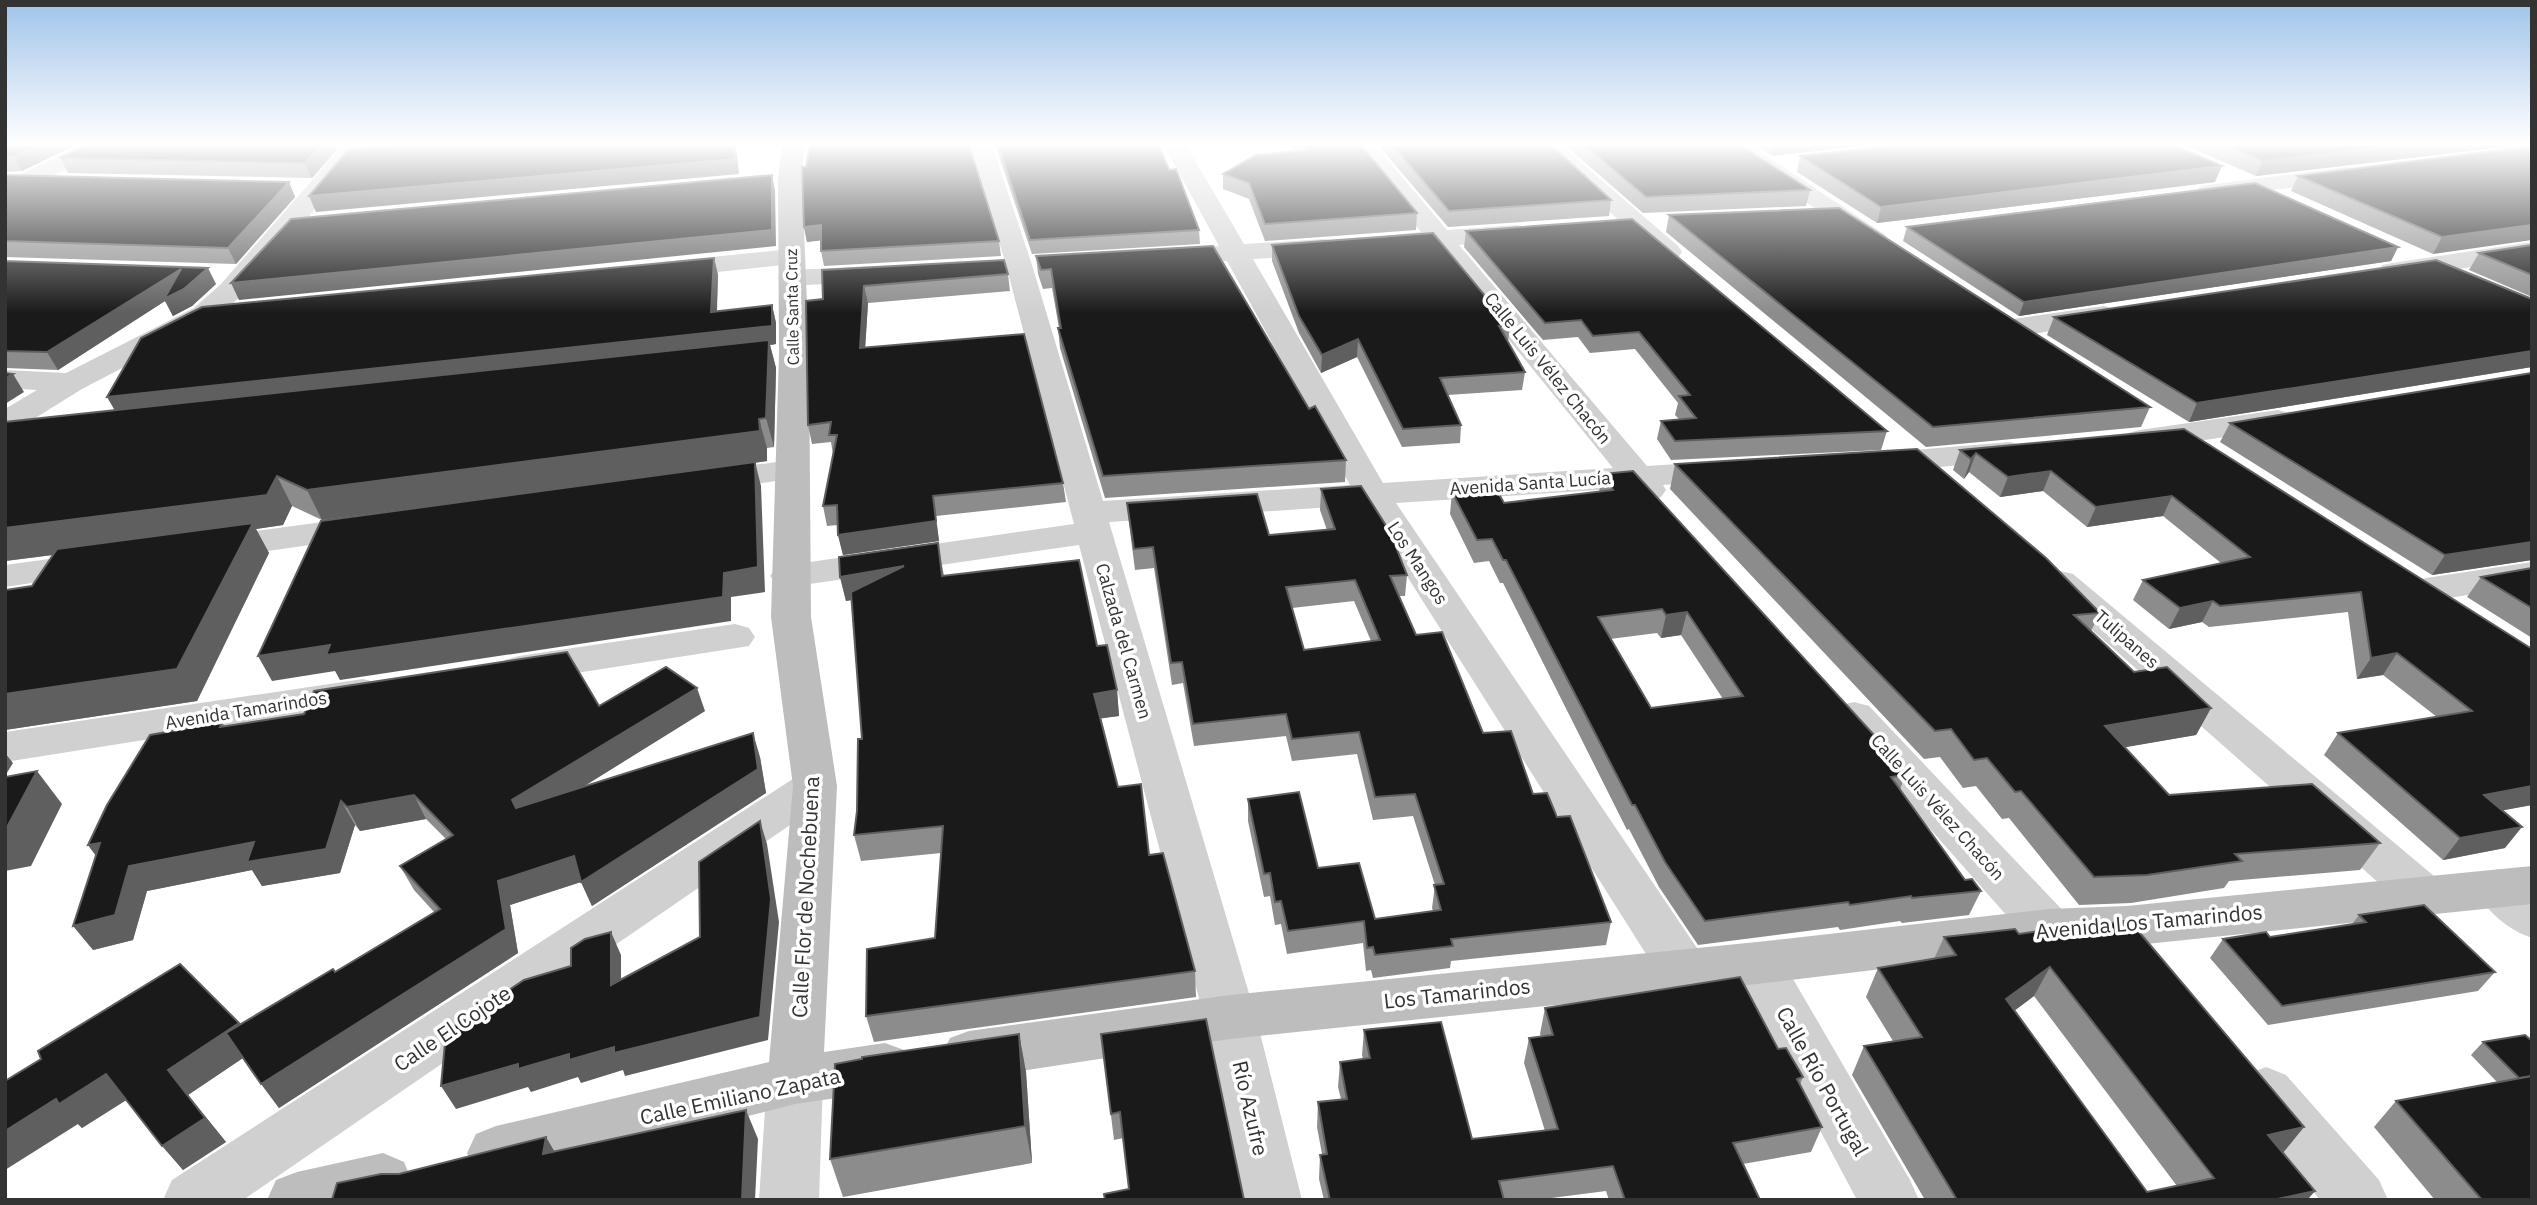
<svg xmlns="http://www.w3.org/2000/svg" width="2537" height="1205" font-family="'IBM Plex Sans',sans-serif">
	<rect width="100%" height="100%" fill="#fff"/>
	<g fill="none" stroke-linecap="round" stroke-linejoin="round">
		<g fill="#d0d0d0" fill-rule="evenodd">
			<polygon points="81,145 109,145 106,150 5,199 5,182"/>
			<polygon points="343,145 366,145 298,230 241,296 214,320 82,389 16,430 5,433 5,409 37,390 5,388 5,370 66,373 194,308 221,284"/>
			<path d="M970 145H992L1032 265 1103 501 1350 485 1227 261 1165 265 1156 263 1152 257 1156 251 1219 246 1164 145H1186L1244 244 1325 239 1334 241 1338 247 1334 253 1325 255 1253 259 1383 483 1613 468 1433 246 1385 250 1376 247 1372 242 1376 237 1421 232 1352 145H1375L1447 230 1517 225 1526 228 1530 233 1526 238 1459 245 1647 466 1724 461 1736 464 1741 471 1736 478 1663 485 1666 490 1661 497C1646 501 1639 500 1629 488L1396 503 1701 954 1709 969 1701 984 1683 990 1665 984 1362 505 1109 522 1256 1017 1302 1200H1242L1204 1017 1079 545 789 587 776 584 770 576 776 568 789 565 1074 524 1006 265Z"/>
			<polygon points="1537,145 1561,145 1678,246 1682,252 1678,258 1669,260 1660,258"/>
			<polygon points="1724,145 1750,145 1884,234 1888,239 1884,244 1875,247 1866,244"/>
			<polygon points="2347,167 2355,169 2359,174 2355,179 2208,199 2199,197 2196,192 2199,187 2208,185"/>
			<polygon points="2532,242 2532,258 2392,279 2382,277 2379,271 2382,265 2392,263"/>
			<polygon points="791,249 800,251 804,257 800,263 662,278 652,276 649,270 652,264 662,262"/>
			<polygon points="875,266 885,268 889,274 885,280 792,286 782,284 778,278 782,272 792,270"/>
			<polygon points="2104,306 2114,309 2118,315 2114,321 2013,337 2003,334 1999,328 2003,322 2013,319"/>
			<polygon points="2278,410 2289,413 2294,420 2289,427 2140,450 2128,447 2124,440 2128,433 2140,430"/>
			<polygon points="2010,442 2022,445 2027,452 2022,459 1878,473 1866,470 1861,463 1866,456 1878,453"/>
			<polygon points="792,460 804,463 809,470 804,477 707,491 695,488 690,481 695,474 707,471"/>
			<polygon points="367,516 380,519 385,527 380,535 211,559 198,556 193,548 198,540 211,537"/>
			<polygon points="93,553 106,556 112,564 106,572 5,587 5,565"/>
			<polygon points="2532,562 2532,584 2426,602 2413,598 2407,590 2413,582 2426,578"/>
			<polygon points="2060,571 2073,574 2440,881 2447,894 2440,907 2423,913 2406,907 2047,590 2041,582 2047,574"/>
			<polygon points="735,624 749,628 755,637 749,646 519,682 505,678 499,669 505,660 519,656"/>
			<polygon points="363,679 378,683 384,693 378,703 5,762 5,732"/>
			<polygon points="1854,702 1869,706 2067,915 2074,929 2067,943 2049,949 2031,943 1839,726 1833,716 1839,706"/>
			<polygon points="815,770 831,775 837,786 831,797 243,1200 163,1200 172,1180 799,775"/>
			<path d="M2498 869 2515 875 2532 889V938C2508 930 2486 911 2474 888L2481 875Z"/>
			<polygon points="1757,942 1775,948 1910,1180 1919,1200 1857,1200 1731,963 1739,948"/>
			<polygon points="795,1056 815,1063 823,1080 819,1200 759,1200 767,1080 775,1063"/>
			<polygon points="2266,1067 2286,1075 2379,1180 2388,1200 2320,1200 2246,1109 2238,1092 2246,1075"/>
		</g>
		<g fill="#bdbdbd" fill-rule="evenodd">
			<polygon points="782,145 804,145 802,179 809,354 811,617 837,786 824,1052 885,1043 904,1050 912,1067 904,1084 885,1091 795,1104 496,1180 476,1172 467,1153 476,1134 496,1126 769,1062 793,786 771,617 779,354 778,179"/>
			<polygon points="2532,866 2532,904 2127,946 2049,949 1757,984 1230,1039 969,1079 950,1072 942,1055 950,1038 969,1031 1230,995 1757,942 2049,909 2127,906"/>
			<polygon points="383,1153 404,1162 412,1181 404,1200 267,1200 276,1180 297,1172"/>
		</g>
	</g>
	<g fill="#8c8c8c" fill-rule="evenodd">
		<polygon points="5,145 76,145 22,171 5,172"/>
		<polygon points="86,145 341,145 312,178 68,173 60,158"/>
		<polygon points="995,145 1159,145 1169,170 1199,230 1200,244 1032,254"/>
		<polygon points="1290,145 1361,145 1417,213 1416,230 1265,241 1249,199 1223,189 1223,174 1296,152"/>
		<polygon points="1378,145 1551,145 1611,200 1609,216 1448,227"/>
		<polygon points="1565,145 1740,145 1810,190 1806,206 1643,213"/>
		<polygon points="1753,145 1868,145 1772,156"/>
		<polygon points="2184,145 2521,145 2256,176"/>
		<polygon points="2532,146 2433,254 2291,191 2298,176"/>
		<polygon points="1800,156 2215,182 1877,223 1797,172"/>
		<polygon points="5,175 289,182 295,197 236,264 5,257"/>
		<polygon points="1669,215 2150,407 2141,427 1926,447 1666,232"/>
		<polygon points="804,227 999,241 1001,256 824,266 821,251 821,240 807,242"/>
		<polygon points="1907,227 2398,247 2391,261 2019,316 1903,241"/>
		<polygon points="1466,231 1887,431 1881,450 1671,460 1657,439 1661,421 1679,419 1675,415 1678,403 1635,349 1590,353 1578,337 1543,340 1464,247"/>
		<polygon points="1272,245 1510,326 1508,342 1525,372 1522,390 1448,395 1461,425 1460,443 1402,447 1357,357 1321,373 1299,333 1272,261"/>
		<polygon points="2532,245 2532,297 2469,270 2479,253"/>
		<polygon points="1036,256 1309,409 1346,460 1345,482 1105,498 1060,348 1058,328 1059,328 1052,288 1043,289 1038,274"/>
		<polygon points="714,258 718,275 717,312 772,305 776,323 776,344 770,345 776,368 774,447 767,448 767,461 322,520 292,506 283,525 256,529 269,553 197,701 5,730 5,590 32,586 53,555 5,561 114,411"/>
		<polygon points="5,261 216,284 192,306 173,316 165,301 58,370 5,368"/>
		<polygon points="822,270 1008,274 1010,291 868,303 865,348 1063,483 1066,502 936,516 939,541 843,555 838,535 838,525 827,526 823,506 833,454 831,442 812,444 808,425 823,299"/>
		<polygon points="2532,299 2532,367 2189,422 2047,335 2054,317"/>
		<polygon points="2532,373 2532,560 2432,575 2220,442 2230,423"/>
		<polygon points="2184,429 2532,649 2532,805 2503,810 2505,848 2443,860 2324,755 2338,733 2437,717 2383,675 2357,679 2348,612 2209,627 2202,622 2169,629 2133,600 2143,580 2221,563 2163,516 2087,527 2043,491 2000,497 1969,472 1964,479 1953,470 1960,450"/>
		<polygon points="1675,464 2100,613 2091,631 2134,672 2211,708 2196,735 2125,747 2169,795 2380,843 2360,870 2229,881 2224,888 2131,903 2079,905 2009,818 2002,819 1976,786 1963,788 1940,757 1924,759 1670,489"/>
		<path d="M1602 474 1905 775 1900 790 1965 880 1981 891 1969 915 1902 923 1900 921 1840 930 1838 927 1698 945 1659 887 1629 829 1627 830 1503 583H1500L1489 561 1474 563 1450 514 1452 492 1504 503 1599 492ZM1657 633 1661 638 1681 635 1723 699 1651 708 1610 639Z"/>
		<path d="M1321 489 1407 575 1405 596H1399L1416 635 1483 733 1533 794 1557 817 1611 922 1606 945 1451 961 1450 968 1373 978 1371 970 1366 971 1363 943 1287 954 1281 924 1275 925 1270 896 1264 897 1248 821V799L1318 868 1375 919 1433 911 1432 908 1435 885 1413 816 1373 820 1357 754 1292 761 1286 736 1194 746 1183 683 1172 685 1154 568 1135 570 1129 523 1127 503 1269 535 1327 530 1320 510ZM1354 601 1371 641 1304 650 1292 608Z"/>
		<polygon points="938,543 944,576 1097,646 1117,690 1119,716 1101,718 1118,787 1149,855 1195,971 1196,997 874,1042 866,1016 935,938 941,853 861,861 854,835 857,811 862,739 851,600 846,601 840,577"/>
		<polygon points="2532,568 2532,638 2467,597 2481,577"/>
		<polygon points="599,706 705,711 583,787 760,757 766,793 592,906 581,882 510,905 518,953 279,1108 243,1058 188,1095 226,1142 183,1170 126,1100 82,1128 78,1124 5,1081 240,1024 335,972 435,913 414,890 400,866 446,839 426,819 360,831 355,825 340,873 262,886 252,870 147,891 133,940 93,950 96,856 88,845 222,722 225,726"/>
		<polygon points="2359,915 2495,972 2478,991 2268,1025 2210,958 2223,939 2270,937 2352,924"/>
		<path d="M2019 934 2042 935 2304 1127 2283 1153 2315 1191 2307 1200H1925L1852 1075 1864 1046 1893 1041 1866 997 1878 968 1934 959 1944 937ZM2034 996 2177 1186 2147 1192 2014 1011Z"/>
		<polygon points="1545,1008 1778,1049 1803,1077 1800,1085 1822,1127 1811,1152 1743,1164 1760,1200 1609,1200 1606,1191 1536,1200 1324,1200 1319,1179 1320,1155 1322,1154 1317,1127 1318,1102 1341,1099 1338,1087 1340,1062 1363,1059 1362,1055 1364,1030 1472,1139 1545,1131 1524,1063 1529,1038 1541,1036 1540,1034"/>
		<polygon points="1206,1019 1129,1189 1123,1138 1114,1140 1101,1034"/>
		<polygon points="1019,1034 1026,1072 1032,1163 843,1197 830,1159"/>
		<polygon points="2532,1041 2532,1200 2435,1200 2374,1127 2396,1101 2497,1082 2471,1055 2483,1042"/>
	</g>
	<g fill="#5f5f5f">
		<polygon points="38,145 76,145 22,171 14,156"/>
		<polygon points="322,145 341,145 312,178 305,163"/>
		<polygon points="734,145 736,145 739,174 316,212 309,196"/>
		<polygon points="1774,145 1868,145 1772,156"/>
		<polygon points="2400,145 2521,145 2256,176 2263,161"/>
		<polygon points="2222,166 2215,182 1877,223 1881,207"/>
		<polygon points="772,175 775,190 776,246 239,300 231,283"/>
		<polygon points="289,182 295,197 236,264 228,248"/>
		<polygon points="821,225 824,240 807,242 804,227"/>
		<polygon points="2532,225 2532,240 2433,254 2442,237"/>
		<polygon points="2398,247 2391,261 2019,316 2024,302"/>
		<polygon points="714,258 718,275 716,330 711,312"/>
		<polygon points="208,268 216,284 192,306 173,316 165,301 58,370 47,352 181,269"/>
		<polygon points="864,286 868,303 864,366 860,348"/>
		<polygon points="772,305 776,323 776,344 770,345 776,368 774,447 766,418 118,416 107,397"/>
		<polygon points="1358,339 1357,357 1321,373 1322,355"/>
		<polygon points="2532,351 2532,367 2189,422 2197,403"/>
		<polygon points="13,374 24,392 5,404 5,378"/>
		<polygon points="759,419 767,448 767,461 322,520 307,490"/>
		<polygon points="1976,453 1969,472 1964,479 1971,459"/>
		<polygon points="755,462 761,486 765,592 731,597 731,621 340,680 335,671 272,681 258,656 724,573"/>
		<polygon points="2051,471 2043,491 2000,497 2008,477"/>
		<polygon points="277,476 292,506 283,525 256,529 269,553 197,701 5,730 5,694 249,530 5,561 5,528"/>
		<polygon points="933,496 939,541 843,555 838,535"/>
		<polygon points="2172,496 2163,516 2087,527 2096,507"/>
		<polygon points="2532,542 2532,560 2432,575 2445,555"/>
		<polygon points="904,566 909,590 846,601 840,577"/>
		<polygon points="2213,601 2202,622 2169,629 2180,608"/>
		<polygon points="1687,612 1681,635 1661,638 1666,615"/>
		<polygon points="2397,653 2383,675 2357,679 2371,658"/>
		<polygon points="697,688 705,711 523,824 512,800"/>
		<polygon points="1117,690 1119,716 1097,719 1094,694"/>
		<polygon points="2211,708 2196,735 2092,753 2105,726"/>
		<polygon points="753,733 760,757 766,793 592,906 581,882 510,905 518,953 279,1108 261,1084 498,881"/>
		<polygon points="5,753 13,763 5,776"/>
		<polygon points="37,771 62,804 31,866 5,871 5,831"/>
		<polygon points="2532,786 2532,805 2467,817 2484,795"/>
		<polygon points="414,795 426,819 360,831 347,807"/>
		<polygon points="341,801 355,825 340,873 262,886 252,870 147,891 133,940 93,950 73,926 129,866"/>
		<polygon points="760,821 767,844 779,922 768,1040 625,1076 623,1070 581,1083 578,1077 531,1092 528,1087 456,1109 441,1086 518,1064 760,1017"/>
		<polygon points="2522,827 2505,848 2443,860 2460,838"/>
		<polygon points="100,843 106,869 88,845"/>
		<polygon points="611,932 621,955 621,1008 611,985"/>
		<polygon points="2050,967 2034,996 1991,1028 2006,999"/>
		<polygon points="239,1023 258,1048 188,1095 226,1142 183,1170 162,1146 168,1070"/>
		<polygon points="1019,1034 1026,1072 1032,1163 1025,1126"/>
		<polygon points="106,1074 128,1099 82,1128 78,1124 5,1170 5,1131 56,1099"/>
		<polygon points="746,1110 758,1139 755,1200 742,1200"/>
		<polygon points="2304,1127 2281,1155 2268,1135"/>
		<polygon points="546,1137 563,1166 543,1154"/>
		<polygon points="2315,1191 2307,1200 2273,1200"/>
	</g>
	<g fill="#1a1a1a" stroke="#5f5f5f" stroke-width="2" fill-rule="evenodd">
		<polygon points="5,145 38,145 14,156 5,157"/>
		<polygon points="86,145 322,145 305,163 60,158"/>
		<polygon points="402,145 734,145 735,159 309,196 349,149"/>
		<polygon points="810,145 969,145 999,241 821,251 821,225 804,227 802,167 806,167"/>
		<polygon points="998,145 1159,145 1169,170 1176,169 1199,230 1030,240"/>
		<polygon points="1303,145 1361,145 1417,213 1265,224 1249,183 1223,174 1256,155 1308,150"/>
		<polygon points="1392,145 1551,145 1611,200 1449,211"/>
		<polygon points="1584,145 1740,145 1810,190 1646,197"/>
		<polygon points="1898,145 2174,145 2222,166 1881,207 1800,156"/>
		<polygon points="2225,145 2400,145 2263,161"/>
		<polygon points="2532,146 2532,225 2442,237 2298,176"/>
		<polygon points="5,175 289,182 228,248 5,241"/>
		<polygon points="772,175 772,230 231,283 291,219"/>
		<polygon points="2255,183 2398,247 2024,302 1907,227"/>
		<polygon points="1839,208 2150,407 1933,427 1669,215"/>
		<polygon points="1632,219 1887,431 1675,441 1661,421 1696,418 1679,396 1690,395 1639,332 1593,336 1581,320 1545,323 1466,231"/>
		<polygon points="1433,233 1510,326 1499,326 1525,372 1440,378 1461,425 1403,429 1358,339 1322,355 1299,316 1272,245"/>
		<polygon points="2532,245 2532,275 2479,253"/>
		<polygon points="1213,246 1309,409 1315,406 1346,460 1103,476 1058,328 1061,328 1051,269 1041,270 1036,256"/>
		<polygon points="714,258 711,312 772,305 772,326 107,397 141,338 202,307"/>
		<polygon points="1004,260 1008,274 864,286 860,348 1024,334 1063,483 933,496 936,521 838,535 837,505 823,506 837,435 829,435 831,422 808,425 806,301 823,299 822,270"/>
		<polygon points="2436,260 2532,299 2532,351 2197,403 2054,317"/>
		<polygon points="5,261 208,268 184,289 164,299 181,269 47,352 5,351"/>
		<polygon points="769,340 766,418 759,419 760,431 307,490 277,476 267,495 5,528 5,422"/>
		<polygon points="5,373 13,374 5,378"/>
		<polygon points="2532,373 2532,542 2445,555 2230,423"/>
		<polygon points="2184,429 2532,649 2532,786 2484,795 2522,827 2460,838 2338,733 2472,711 2397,653 2371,658 2361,592 2220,606 2213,601 2180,608 2143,580 2250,557 2172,496 2096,507 2051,471 2008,477 1976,453 1971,459 1960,450"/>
		<polygon points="1917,449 2046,558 2100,613 2074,615 2134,672 2167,667 2211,708 2105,726 2169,795 2312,784 2380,843 2235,854 2242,861 2147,875 2094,877 2021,791 2015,792 1987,758 1974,760 1951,729 1935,731 1675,464"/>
		<polygon points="755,462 758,567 724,573 723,597 326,655 330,645 258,656 321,521"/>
		<path d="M1633 471 1884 746 1905 775 1891 777 1965 880 1972 879 1981 891 1912 898 1911 896 1850 905 1848 902 1705 921 1665 862 1635 805H1632L1506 560H1503L1492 539 1477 540 1452 492 1495 487 1504 503 1613 490 1602 474ZM1662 609 1666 615 1687 612 1743 696 1651 708 1598 617Z"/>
		<path d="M1361 486 1390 532 1407 575 1390 576 1416 635 1442 632 1483 733 1511 731 1533 794 1547 793 1557 817 1570 816 1611 922 1451 939 1453 946 1375 955 1373 947 1367 948 1364 921 1288 931 1281 901 1275 902 1270 873 1264 874 1248 799 1299 792 1318 868 1359 863 1375 919 1441 910 1434 885 1444 884 1415 794 1375 797 1359 732 1292 739 1286 714 1193 724 1182 662 1171 663 1153 547 1134 549 1127 503 1257 494 1269 535 1335 529 1321 489ZM1355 580 1380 640 1304 650 1286 587Z"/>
		<polygon points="253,523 177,669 5,694 5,590 32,586 57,549"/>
		<polygon points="938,543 942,576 1079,560 1097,646 1107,645 1117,690 1094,694 1118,787 1141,784 1149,855 1163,853 1195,971 866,1016 867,949 935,938 943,826 854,835 857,811 858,739 862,739 851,592 904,566 840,577 839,557"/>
		<polygon points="2532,568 2532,608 2481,577"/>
		<polygon points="567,652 599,706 666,667 697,688 512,800 516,808 753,733 758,769 581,882 574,856 498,881 506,929 261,1084 226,1033 333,969 335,972 440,909 400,866 453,835 414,795 347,807 341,801 326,849 247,862 254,842 129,866 115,915 73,926 100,843 88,845 107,805 150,735 222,722 220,727 304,714 314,691"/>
		<polygon points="37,771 5,831 5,777"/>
		<polygon points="760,821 771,899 760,1017 614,1053 614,1047 569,1060 569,1054 518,1069 518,1064 441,1086 446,1032 524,980 571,966 571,948 585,939 611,932 611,985 700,937 699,862"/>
		<polygon points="2424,905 2495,972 2282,1006 2223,939 2266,932 2270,937 2366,922 2359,915"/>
		<path d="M2129 920 2304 1127 2268 1135 2315 1191 2273 1200H1957L1864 1046 1922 1037 1878 968 1956 955 1944 937 2015 929 2019 934 2039 931 2042 935ZM2050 967 2214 1178 2147 1192 2006 999Z"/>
		<polygon points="180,964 239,1023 168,1070 205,1118 162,1146 106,1074 59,1104 56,1099 5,1131 5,1081 41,1059 38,1051"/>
		<polygon points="1740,977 1778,1049 1786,1048 1803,1077 1797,1079 1822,1127 1733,1143 1760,1200 1625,1200 1613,1166 1499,1181 1504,1200 1330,1200 1320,1155 1327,1154 1318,1102 1347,1099 1340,1062 1370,1058 1364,1030 1441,1022 1472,1139 1558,1129 1529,1038 1553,1035 1545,1008"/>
		<polygon points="1206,1019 1244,1200 1105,1200 1104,1194 1129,1189 1120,1112 1111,1114 1101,1034"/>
		<polygon points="1019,1034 1025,1126 830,1159 835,1064 862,1059 862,1057"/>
		<polygon points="2525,1035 2532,1041 2532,1076 2519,1078 2483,1042"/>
		<polygon points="2532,1076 2532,1200 2482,1200 2396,1101"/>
		<polygon points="746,1110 742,1200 332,1200 337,1183 381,1174 399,1174 546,1137 543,1154"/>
	</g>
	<linearGradient id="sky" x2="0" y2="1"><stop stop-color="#9fc3e9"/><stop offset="0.46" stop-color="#fff"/><stop offset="1" stop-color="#fff" stop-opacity="0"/></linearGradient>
	<rect width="2537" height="313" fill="url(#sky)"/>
	<g text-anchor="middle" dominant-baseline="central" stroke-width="7" stroke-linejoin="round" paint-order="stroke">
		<g font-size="16" fill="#333" stroke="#fff">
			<text transform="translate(792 307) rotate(-91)">Calle Santa Cruz</text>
		</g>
		<g font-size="18" fill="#333" stroke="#fff">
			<text transform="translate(1548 368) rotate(51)">Calle Luis Vélez Chacón</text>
			<text transform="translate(1530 483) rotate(-4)">Avenida Santa Lucía</text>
			<text transform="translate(1418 563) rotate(57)">Los Mangos</text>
			<text transform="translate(2127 639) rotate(41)">Tulipanes</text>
			<text transform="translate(1124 641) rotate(74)">Calzada del Carmen</text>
			<text transform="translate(246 710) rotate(-9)">Avenida Tamarindos</text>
			<text transform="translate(1938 807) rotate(48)">Calle Luis Vélez Chacón</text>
		</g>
		<g font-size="21" fill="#333" stroke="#fff">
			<text transform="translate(805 897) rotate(-87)">Calle Flor de Nochebuena</text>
			<text transform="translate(2149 921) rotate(-5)">Avenida Los Tamarindos</text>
			<text transform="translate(1457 993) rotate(-6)">Los Tamarindos</text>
			<text transform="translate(452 1028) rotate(-34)">Calle El Cojote</text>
			<text transform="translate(1823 1081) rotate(61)">Calle Río Portugal</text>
			<text transform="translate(740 1096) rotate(-12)">Calle Emiliano Zapata</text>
			<text transform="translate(1251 1108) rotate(77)">Río Azufre</text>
		</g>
	</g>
	<rect width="2537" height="1205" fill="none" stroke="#333333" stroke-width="14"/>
</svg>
